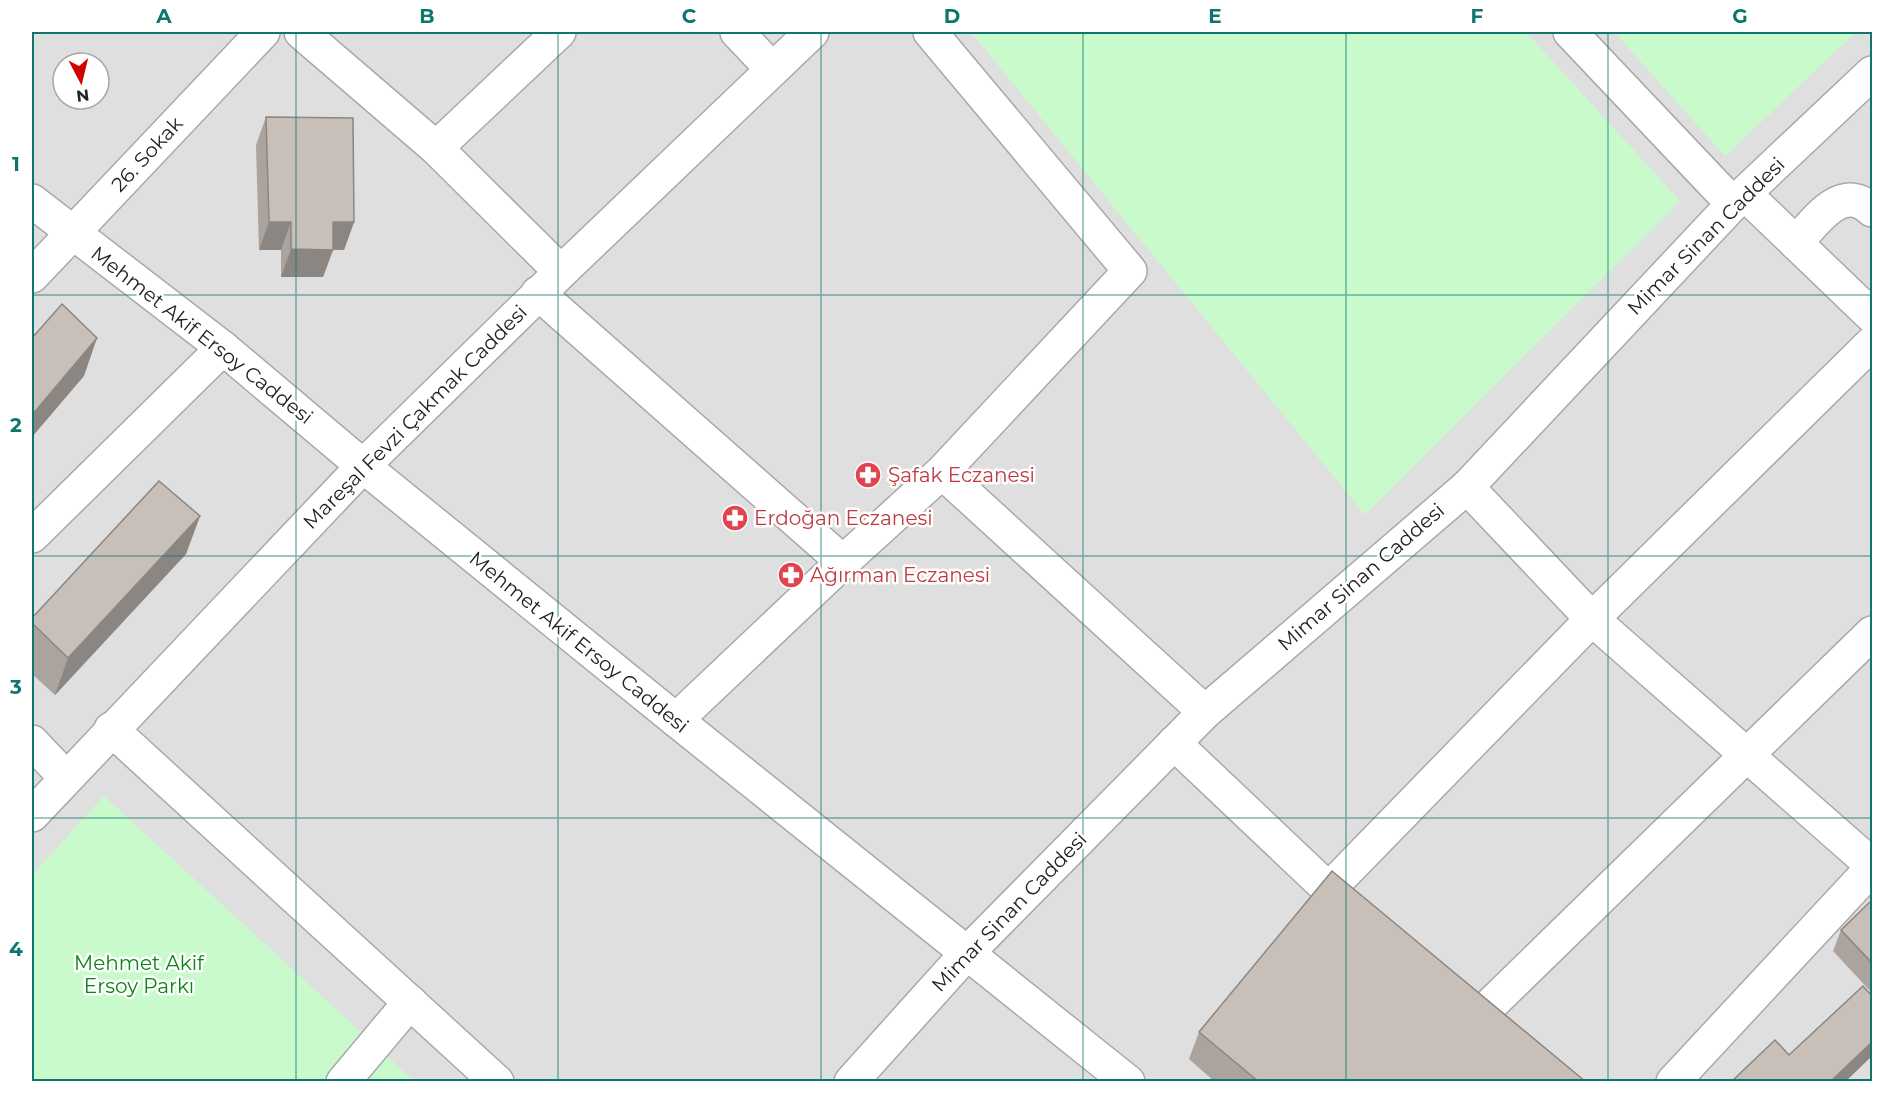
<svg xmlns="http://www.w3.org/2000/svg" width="1904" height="1113" font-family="Montserrat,sans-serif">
	<rect width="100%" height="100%" fill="#f2efe9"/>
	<path fill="#e0dfdf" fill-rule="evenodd" d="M32 32H1872V1081H32ZM63 63H99V99H63Z"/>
	<g fill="#c8facc">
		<polygon points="971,32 1526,32 1680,201 1365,515"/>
		<polygon points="1622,32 1856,32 1725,156 1618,36"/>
		<polygon points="104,796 414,1081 32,1081 32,875"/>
	</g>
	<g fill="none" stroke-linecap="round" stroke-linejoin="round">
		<defs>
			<g id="minor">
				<polyline points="301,32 436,148"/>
				<polyline points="559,32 436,148 561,272"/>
				<polyline points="737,32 772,69"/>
				<polyline points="930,32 1130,271 942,472"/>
				<polyline points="1570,32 1733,204"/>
				<polyline points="1745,194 1872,316"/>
				<polyline points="32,201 223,348 363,466 676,720 1128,1082"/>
				<path d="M1796 243C1815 222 1842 181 1872 210"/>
				<polyline points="32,276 263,32"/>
				<polyline points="538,293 843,562"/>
				<polyline points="1467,487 1592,619 1872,865"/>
				<polyline points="32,536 223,348"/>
				<polyline points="676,720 843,562 942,472 1205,712"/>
				<polyline points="111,729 497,1082"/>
				<polyline points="32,742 66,778"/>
				<polyline points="1174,743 1345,905"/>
				<polyline points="32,815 363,466 561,272 812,32"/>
				<polyline points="1328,890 1592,619 1872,343"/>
				<polyline points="1474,1021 1872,633"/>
				<polyline points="343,1082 410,1002"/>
				<polyline points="851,1082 967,953 1205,712 1467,487 1733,204 1872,73"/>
				<polyline points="1673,1082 1872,868"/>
			</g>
		</defs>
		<use href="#minor" stroke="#a9a9a9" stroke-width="36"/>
		<use href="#minor" stroke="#fff" stroke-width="33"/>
	</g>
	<g fill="#aba49e">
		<polygon points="266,117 354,222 344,250 333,250 323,277 281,277 281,250 259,250 256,145"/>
		<polygon points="200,516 186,554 55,695 32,674 32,618"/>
		<polygon points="1872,900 1872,993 1833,951 1841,930"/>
		<polygon points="1199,1032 1586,1082 1215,1082 1189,1059"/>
	</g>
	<g fill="#8b8681">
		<polygon points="269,222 291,222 281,250 259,250"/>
		<polygon points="333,222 354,222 344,250 323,249"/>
		<polygon points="291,249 333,250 323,277 281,277"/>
		<polygon points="97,338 84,376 32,437 32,415"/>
		<polygon points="200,516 186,554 55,695 68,658"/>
		<polygon points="1872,1042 1872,1056 1845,1082 1830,1082"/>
	</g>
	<g fill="#c7bfb8" stroke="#8b8681" stroke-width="1.5">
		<polygon points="266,117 353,118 354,222 333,222 333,250 291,249 291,222 269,222"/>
		<polygon points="62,304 97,338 32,415 32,338"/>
		<polygon points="159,481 200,516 68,658 32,623 32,618"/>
		<polygon points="1332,871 1586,1082 1259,1082 1199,1032"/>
		<polygon points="1872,900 1872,963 1841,930"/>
		<polygon points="1863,986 1872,996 1872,1042 1830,1082 1812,1082 1810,1080 1808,1082 1731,1082 1775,1040 1789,1055"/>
	</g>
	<path fill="none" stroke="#0f766e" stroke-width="1.5" stroke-opacity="0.55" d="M296 32V1082M558 32V1082M821 32V1082M1083 32V1082M1346 32V1082M1608 32V1082M32 295H1872M32 556H1872M32 818H1872"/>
	<defs>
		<symbol id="pharmacy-disc" viewBox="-11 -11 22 22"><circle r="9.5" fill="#e0444e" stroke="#fff"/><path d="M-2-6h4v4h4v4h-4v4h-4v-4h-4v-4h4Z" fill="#fff"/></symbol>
	</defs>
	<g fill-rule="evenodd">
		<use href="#pharmacy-disc" x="853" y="460" width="30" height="30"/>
		<use href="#pharmacy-disc" x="720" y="503" width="30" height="30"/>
		<use href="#pharmacy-disc" x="776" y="560" width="30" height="30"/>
	</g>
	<g text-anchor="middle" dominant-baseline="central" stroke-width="5" stroke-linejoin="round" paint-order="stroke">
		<g font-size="20" fill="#222" stroke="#fff">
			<text transform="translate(147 154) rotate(-47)">26. Sokak</text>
			<text transform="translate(1706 236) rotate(-45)">Mimar Sinan Caddesi</text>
			<text transform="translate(202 335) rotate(38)">Mehmet Akif Ersoy Caddesi</text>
			<text transform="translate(415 417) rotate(-45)">Mareşal Fevzi Çakmak Caddesi</text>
			<text transform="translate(1361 577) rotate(-41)">Mimar Sinan Caddesi</text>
			<text transform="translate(579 642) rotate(39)">Mehmet Akif Ersoy Caddesi</text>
			<text transform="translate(1009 912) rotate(-46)">Mimar Sinan Caddesi</text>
		</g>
		<g font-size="20" fill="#be3a42" stroke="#fff" text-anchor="start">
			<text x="888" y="475">Şafak Eczanesi</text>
			<text x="754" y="518">Erdoğan Eczanesi</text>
			<text x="810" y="575">Ağırman Eczanesi</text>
		</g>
		<g font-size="20" fill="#0c8416" stroke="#fff">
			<text x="139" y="963">Mehmet Akif<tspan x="139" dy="23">Ersoy Parkı</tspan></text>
		</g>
	</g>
	<rect width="1904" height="1113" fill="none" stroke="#ffffff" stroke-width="66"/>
	<g transform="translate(81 81) rotate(173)"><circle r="28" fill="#ffffff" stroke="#a7a7a7" stroke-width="1.5"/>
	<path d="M0-4.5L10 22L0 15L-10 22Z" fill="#d40000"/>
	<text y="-9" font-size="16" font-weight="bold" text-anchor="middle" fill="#222222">N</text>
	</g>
	<rect x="33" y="33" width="1838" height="1047" fill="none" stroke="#0f766e" stroke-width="2"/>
	<g font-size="20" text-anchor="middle" font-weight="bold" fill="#0f766e">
		<text x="164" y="23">A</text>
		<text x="427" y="23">B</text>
		<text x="689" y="23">C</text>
		<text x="952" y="23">D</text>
		<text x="1215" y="23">E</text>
		<text x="1477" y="23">F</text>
		<text x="1740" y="23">G</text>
		<text x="16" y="171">1</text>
		<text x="16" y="432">2</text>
		<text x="16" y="694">3</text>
		<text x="16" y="956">4</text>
	</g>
</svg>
